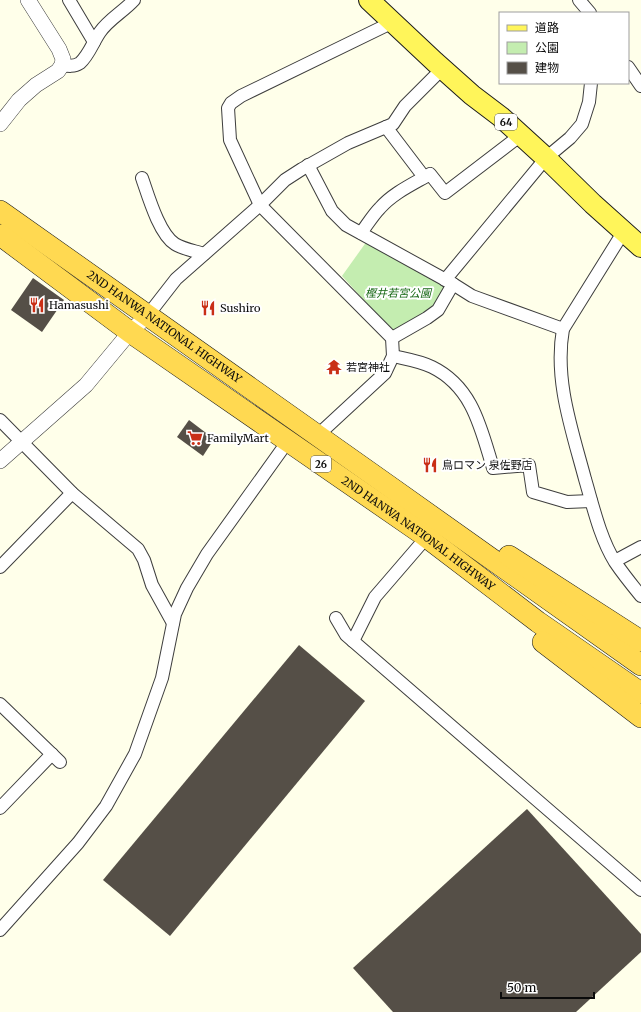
<svg xmlns="http://www.w3.org/2000/svg" width="641" height="1012" font-family="Merriweather,'Noto Sans JP',serif">
	<rect width="100%" height="100%" fill="#ffffea"/>
	<polygon fill="#c4edb0" points="367,241 447,286 434,310 392,331 342,276"/>
	<g fill="#554f47">
		<polygon points="33,278 64,300 42,332 11,310"/>
		<polygon points="189,420 214,439 203,456 177,437"/>
		<polygon points="299,645 365,701 170,936 103,880"/>
		<polygon points="527,809 641,934 641,952 576,1012 393,1012 353,968"/>
	</g>
	<g fill="none" stroke-linecap="round" stroke-linejoin="round">
		<defs>
			<g id="minor">
				<polyline points="69,0 94,42"/>
				<polyline points="579,0 590,13"/>
				<path d="M62 65C68 66 74 67 80 63 89 55 93 42 100 32 109 19 123 12 134 0"/>
				<polyline points="628,67 641,86"/>
				<polyline points="386,127 424,177"/>
				<polyline points="308,165 332,211 346,225 453,284 472,296 563,329"/>
				<path d="M142 178C148 195 159 234 175 244 183 249 195 251 204 254"/>
				<path d="M624 231 563 329C554 380 572 430 585 479 593 506 600 538 615 562 623 574 632 585 641 596"/>
				<path d="M361 233C367 225 373 215 380 208 393 193 413 184 430 174L445 193 521 135"/>
				<polyline points="445,280 546,158 570,138 582,124 589,102 591,83"/>
				<polyline points="148,315 176,279 260,205 285,180 302,169 348,143 393,124 405,106 442,69"/>
				<polyline points="392,338 427,318 438,310 453,284"/>
				<path d="M393 356C406 359 420 361 432 367 473 387 481 429 493 468L529 465 533 492 567 502 591 501"/>
				<polyline points="0,420 72,493 138,549 144,560 152,585 173,623"/>
				<polyline points="312,436 318,435 385,373 393,356 392,338 260,205 230,140 228,108 231,103 241,96 393,22"/>
				<polyline points="615,561 641,547"/>
				<polyline points="0,567 72,493"/>
				<polyline points="336,618 346,635 641,890"/>
				<polyline points="353,641 375,597 425,539"/>
				<polyline points="0,704 60,762"/>
				<polyline points="0,808 52,754"/>
				<polyline points="0,930 78,843 106,806 135,754 162,678 175,614 187,588 207,554 288,441 293,440"/>
			</g>
			<g id="tertiary">
				<polyline points="0,124 19,100 36,85 58,71 62,65 63,59 59,49 28,0"/>
				<polyline points="0,461 86,385 130,332 148,315"/>
			</g>
			<polyline id="primary" points="369,0 435,62 472,95 501,117 546,158 593,204 641,247"/>
			<g id="trunk">
				<path id="s1" d="M0 211C215 361 427 514 641 665"/>
				<path id="s2" d="M0 235 130 332 421 533 538 622 641 693"/>
				<polyline points="509,556 641,641"/>
				<polyline points="543,642 641,717"/>
			</g>
		</defs>
		<use href="#minor" stroke="#3e3e3e" stroke-width="14"/>
		<use href="#tertiary" stroke="#3e3e3e" stroke-width="16"/>
		<use href="#primary" stroke="#1c1c1c" stroke-width="22"/>
		<use href="#trunk" stroke="#1c1c1c" stroke-width="22"/>
		<use href="#minor" stroke="#fff" stroke-width="12"/>
		<use href="#tertiary" stroke="#fff" stroke-width="15"/>
		<use href="#primary" stroke="#fff55a" stroke-width="20"/>
		<use href="#trunk" stroke="#ffd951" stroke-width="21"/>
	</g>
	<defs>
		<symbol id="restaurant-bare" viewBox="-9 -9 18 18"><path d="M-5-6h1v4h1v-4h1v4h1v-4h1v5L-1.5 .5V6h-2V.5L-5-1ZM5-6V6H3V1.5H1.5Q1.5-4 5-6Z" fill="#c92f16" stroke="#fff" stroke-width="2.5" paint-order="stroke"/></symbol>
		<symbol id="temple-bare" viewBox="-9 -9 18 18"><path d="M0-6L5-2H3V0L6.5 2.5H4V6H1.5V3h-3V6H-4V2.5H-6.5L-3 0V-2H-5Z" fill="#c92f16" stroke="#fff" stroke-width="2.5" paint-order="stroke"/></symbol>
		<symbol id="supermarket-bare" viewBox="-9 -9 18 18"><path d="M-6-5.5h2.5l.6 2H6L4.5 2H-2.5L-4.4-4H-6ZM-1.5 3.2a1.3 1.3 0 1 0 .1 0ZM3 3.2a1.3 1.3 0 1 0 .1 0Z" fill="#c92f16" stroke="#fff" stroke-width="2.5" paint-order="stroke"/></symbol>
	</defs>
	<g fill-rule="evenodd">
		<use href="#restaurant-bare" x="26" y="294" width="22" height="22"/>
		<use href="#restaurant-bare" x="197" y="297" width="22" height="22"/>
		<use href="#temple-bare" x="323" y="356" width="22" height="22"/>
		<use href="#supermarket-bare" x="184" y="427" width="22" height="22"/>
		<use href="#restaurant-bare" x="419" y="454" width="22" height="22"/>
	</g>
	<g text-anchor="middle" dominant-baseline="central" stroke-width="4" stroke-linejoin="round" paint-order="stroke">
		<g fill="#fff" stroke="#545454" stroke-width="1">
			<rect x="495" y="114" width="22" height="16" rx="3"/>
			<rect x="311" y="456" width="20" height="16" rx="3"/>
		</g>
		<g font-size="10" font-weight="bold" fill="#0b0b0b">
			<text x="506" y="122">64</text>
			<text x="321" y="464">26</text>
		</g>
		<g font-size="11" font-style="italic" fill="#186916" stroke="#fff">
			<text x="398" y="293">樫井若宮公園</text>
		</g>
		<g font-size="11" fill="#0b0b0b" stroke="#fff" text-anchor="start">
			<text x="49" y="305">Hamasushi</text>
			<text x="220" y="308">Sushiro</text>
			<text x="346" y="367">若宮神社</text>
			<text x="207" y="438">FamilyMart</text>
			<text x="442" y="465">鳥ロマン 泉佐野店</text>
		</g>
		<g font-size="11" fill="#0b0b0b" stroke="#fff">
			<text stroke="none"><textPath href="#s1" startOffset="201">2ND HANWA NATIONAL HIGHWAY</textPath></text>
			<text stroke="none"><textPath href="#s2" startOffset="514">2ND HANWA NATIONAL HIGHWAY</textPath></text>
		</g>
	</g>
	<rect x="499" y="12" width="130" height="72" fill="#ffffff" stroke="#9d9d9d"/>
	<rect x="507" y="25" width="20" height="6" fill="#fff55a" stroke="#9d9d9d"/>
	<text x="535" y="32" font-size="12" fill="#0b0b0b">道路</text>
	<rect x="507" y="42" width="20" height="12" fill="#c4edb0" stroke="#9d9d9d"/>
	<text x="535" y="52" font-size="12" fill="#0b0b0b">公園</text>
	<rect x="507" y="62" width="20" height="12" fill="#554f47" stroke="#9d9d9d"/>
	<text x="535" y="72" font-size="12" fill="#0b0b0b">建物</text>
	<path d="M501 992v6h93v-6" fill="none" stroke="#0b0b0b" stroke-width="2"/>
	<text x="507" y="992" font-size="12" fill="#0b0b0b" stroke="#ffffff" stroke-width="3" paint-order="stroke">50 m</text>
</svg>
